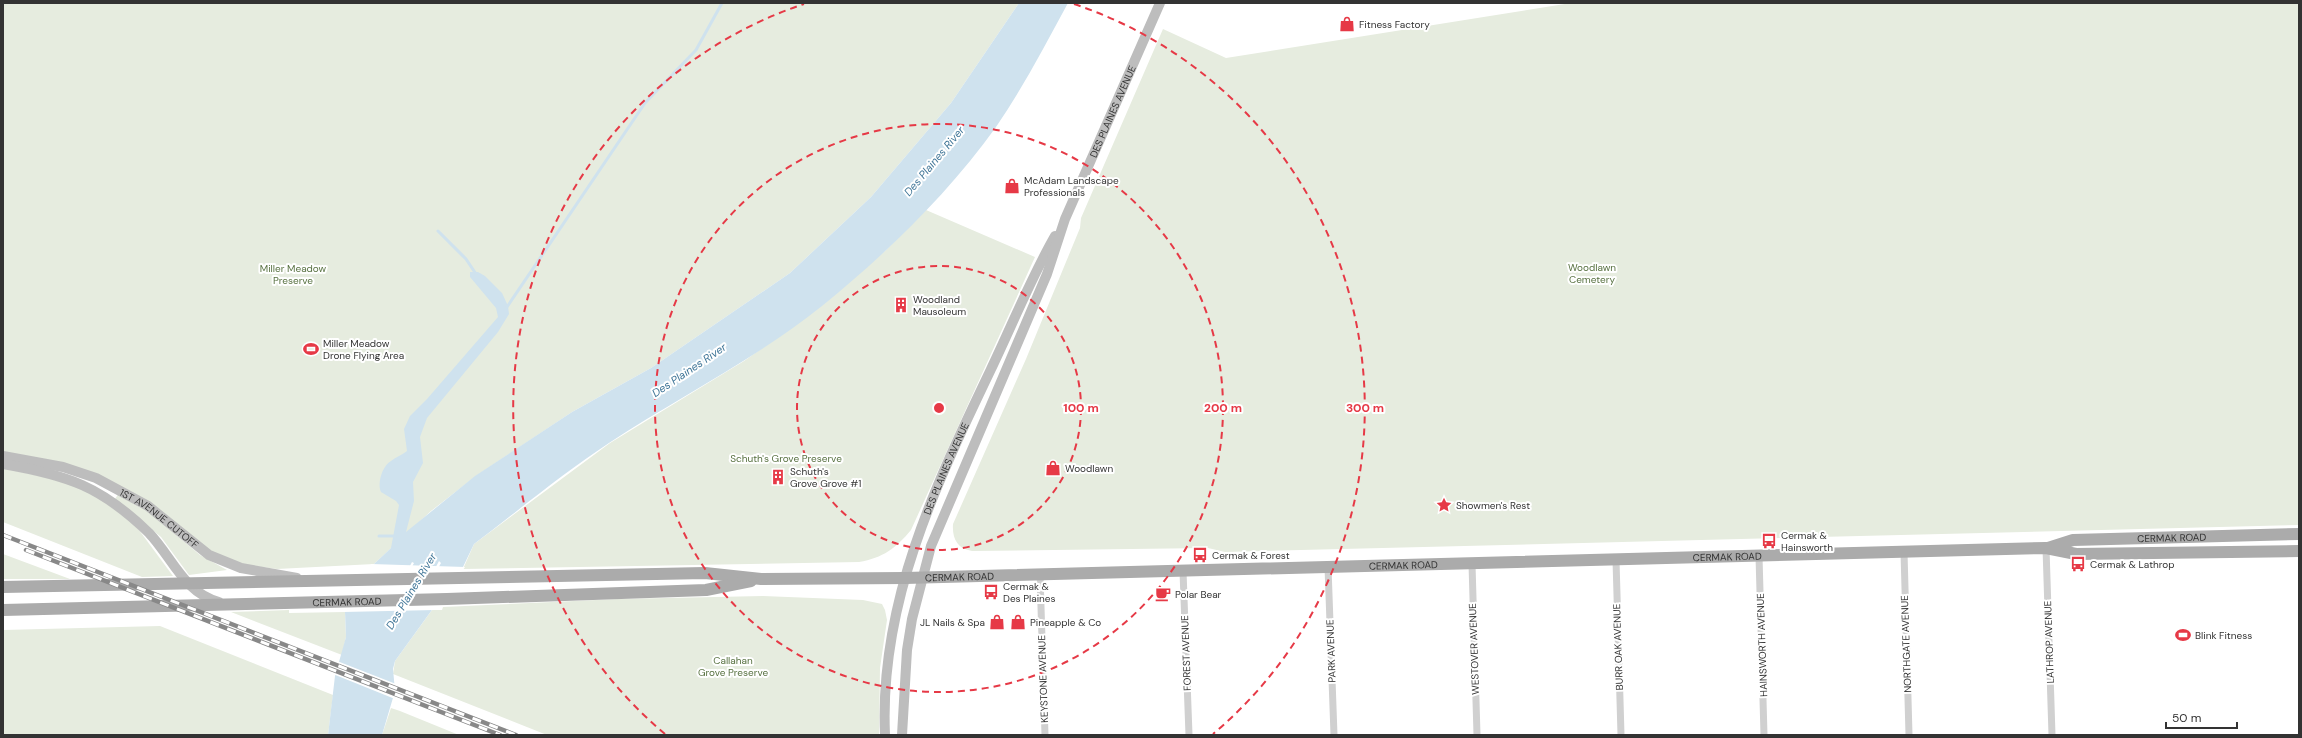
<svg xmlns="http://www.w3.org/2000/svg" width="2302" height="738" font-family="'DM Sans',sans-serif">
	<rect width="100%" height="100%" fill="#fff"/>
	<g fill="#e6ecdf">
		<polygon points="3,3 1019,3 951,103 871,197 790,273 651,368 572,412 476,476 431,511 374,564 277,569 240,564 215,554 135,494 3,451"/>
		<path d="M1571 3H2299V525L1225 552 1208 548 972 551C957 549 952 538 953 524L1026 359 1080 228 1081 218 1163 29 1226 58Z"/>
		<path d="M926 210 1035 257 911 530C896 548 883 558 859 562L463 569 474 544 610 443 744 361 821 306 886 250Z"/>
		<polygon points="3,468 68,482 102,499 136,526 173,576 142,577 3,522"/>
		<polygon points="119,493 143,507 200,555 227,570 189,575 161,537 115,499"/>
		<polygon points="3,554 70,579 3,579"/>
		<polygon points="763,596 863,600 882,604 885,610 887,620 880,668 879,735 547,735 393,674 395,661 432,610 442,610 443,607 618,599"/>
		<polygon points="289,610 289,613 345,612 346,637 342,655 231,612"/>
		<polygon points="160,626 333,695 328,735 3,735 3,630"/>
		<polygon points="391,708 400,711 459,735 382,735"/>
	</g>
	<path fill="#cfe2ee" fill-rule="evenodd" d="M1019 3H1068C1045 45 1023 88 996 127 948 194 886 254 822 306 756 359 679 397 609 443 562 474 519 510 474 544L463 567 395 661 393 669 395 691 382 735H328L335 676 346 637 345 612 374 564 391 548 399 505 396 501 381 492C377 484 382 466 391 461 396 457 402 455 407 451L404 429 410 416 427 399 498 317 496 308 470 277V272H478L485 276 502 293 508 306 509 314 498 332 427 418 420 437 423 463 413 482 414 501 406 532 475 476 572 412 651 368 790 273 871 197 951 103ZM439 561 441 563 415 610H413ZM412 562 414 563 388 611H386Z"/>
	<g fill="#fff">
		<polygon points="371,564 465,567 435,610 343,612"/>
		<polygon points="337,661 396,684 395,699 333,674"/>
	</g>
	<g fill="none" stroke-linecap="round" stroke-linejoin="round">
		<g stroke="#cfe2ee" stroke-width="3">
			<polyline points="438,231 466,259 476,274"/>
			<polyline points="507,307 645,103 696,50 722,3"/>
			<polyline points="379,536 395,536"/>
		</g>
		<g stroke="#d0d0d0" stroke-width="7">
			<polyline points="2046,548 2052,735"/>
			<polyline points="1904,552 1909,735"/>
			<polyline points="1759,556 1764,735"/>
			<polyline points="1616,560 1621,735"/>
			<polyline points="1472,564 1477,735"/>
			<polyline points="1328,567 1334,735"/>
			<polyline points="1183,571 1189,735"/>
			<polyline points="1040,575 1045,735"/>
		</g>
		<g stroke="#bdbdbd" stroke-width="10">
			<path id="s1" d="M3 456 63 467 96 478 148 506 209 555 241 568 297 578"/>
			<path d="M3 464C67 475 101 486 149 533 172 557 184 593 219 602"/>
			<path id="s2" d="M885 735C879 602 936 484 992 367 1013 323 1031 278 1055 236"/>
			<path id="s3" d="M902 735 907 650 912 619 931 546 1047 274 1065 219 1160 3"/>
		</g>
		<g stroke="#ababab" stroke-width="12">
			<path id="s4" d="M2048 548 2073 540 2299 534"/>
			<path id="s5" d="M3 587 705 573 761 579 905 578 2046 548 2076 554 2299 551"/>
			<path id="s6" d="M3 610 447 599 706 590 751 581"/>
		</g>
		<defs>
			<g id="rail">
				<polyline points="3,535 516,735"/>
				<polyline points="26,550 500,735"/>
			</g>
		</defs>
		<use href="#rail" stroke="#888" stroke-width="4.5"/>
		<use href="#rail" stroke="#fff" stroke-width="3" stroke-dasharray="9" stroke-linecap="butt"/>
	</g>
	<g fill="none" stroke="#e63946" stroke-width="2" stroke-dasharray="7 5">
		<circle cx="939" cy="408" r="142"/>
		<circle cx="939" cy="408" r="284"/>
		<path d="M665 734A426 426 0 0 1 804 4M1074 4A426 426 0 0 1 1213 734"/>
	</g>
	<defs>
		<symbol id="shop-bare" viewBox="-9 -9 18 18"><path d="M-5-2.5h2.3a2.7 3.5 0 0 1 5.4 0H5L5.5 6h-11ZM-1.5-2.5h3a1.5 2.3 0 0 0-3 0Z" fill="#e63946" stroke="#fff" stroke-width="2.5" paint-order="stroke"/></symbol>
		<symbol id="building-bare" viewBox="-9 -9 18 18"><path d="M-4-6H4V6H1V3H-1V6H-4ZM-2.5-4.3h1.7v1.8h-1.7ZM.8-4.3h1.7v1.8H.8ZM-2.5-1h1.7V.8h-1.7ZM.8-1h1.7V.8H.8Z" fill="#e63946" stroke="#fff" stroke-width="2.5" paint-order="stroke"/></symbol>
		<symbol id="stadium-bare" viewBox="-9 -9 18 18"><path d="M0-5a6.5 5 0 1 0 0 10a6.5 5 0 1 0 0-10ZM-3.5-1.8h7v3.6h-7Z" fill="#e63946" stroke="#fff" stroke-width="2.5" paint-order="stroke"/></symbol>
		<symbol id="sight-bare" viewBox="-9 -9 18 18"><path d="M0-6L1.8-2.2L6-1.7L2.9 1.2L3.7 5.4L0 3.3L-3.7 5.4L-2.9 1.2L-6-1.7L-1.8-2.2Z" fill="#e63946" stroke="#fff" stroke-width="2.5" paint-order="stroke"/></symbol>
		<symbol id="bus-bare" viewBox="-9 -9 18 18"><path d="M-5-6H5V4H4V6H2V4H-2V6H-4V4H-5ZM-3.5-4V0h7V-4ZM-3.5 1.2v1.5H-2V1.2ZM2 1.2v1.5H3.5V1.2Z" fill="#e63946" stroke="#fff" stroke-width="2.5" paint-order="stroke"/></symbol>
		<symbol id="cafe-bare" viewBox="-9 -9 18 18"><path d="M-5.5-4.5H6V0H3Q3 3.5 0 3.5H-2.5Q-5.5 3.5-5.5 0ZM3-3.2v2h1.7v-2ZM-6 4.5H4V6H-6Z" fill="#e63946" stroke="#fff" stroke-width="2.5" paint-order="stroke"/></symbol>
	</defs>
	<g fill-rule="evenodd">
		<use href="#shop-bare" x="1336" y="13" width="22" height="22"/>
		<use href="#shop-bare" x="1001" y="175" width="22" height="22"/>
		<use href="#building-bare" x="890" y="294" width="22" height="22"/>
		<use href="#stadium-bare" x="300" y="338" width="22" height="22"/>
		<use href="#shop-bare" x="1042" y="457" width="22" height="22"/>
		<use href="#building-bare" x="767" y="466" width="22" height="22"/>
		<use href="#sight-bare" x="1433" y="494" width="22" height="22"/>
		<use href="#bus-bare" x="1758" y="530" width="22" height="22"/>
		<use href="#bus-bare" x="1189" y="544" width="22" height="22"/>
		<use href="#bus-bare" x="2067" y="553" width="22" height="22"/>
		<use href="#bus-bare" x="980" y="581" width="22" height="22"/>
		<use href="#cafe-bare" x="1152" y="583" width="22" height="22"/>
		<use href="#shop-bare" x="986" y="611" width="22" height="22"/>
		<use href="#shop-bare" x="1007" y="611" width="22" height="22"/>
		<use href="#stadium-bare" x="2172" y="624" width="22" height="22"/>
	</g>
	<g text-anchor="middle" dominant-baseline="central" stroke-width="4" stroke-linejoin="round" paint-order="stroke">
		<g font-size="10" fill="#333" stroke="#fff" text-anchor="start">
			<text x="1359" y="24">Fitness Factory</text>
			<text x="1024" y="180">McAdam Landscape<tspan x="1024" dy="12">Professionals</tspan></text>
			<text x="913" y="299">Woodland<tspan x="913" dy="12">Mausoleum</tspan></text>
			<text x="323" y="343">Miller Meadow<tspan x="323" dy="12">Drone Flying Area</tspan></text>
			<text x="1065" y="468">Woodlawn</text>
			<text x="790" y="471">Schuth's<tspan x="790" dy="12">Grove Grove #1</tspan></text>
			<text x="1456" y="505">Showmen's Rest</text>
			<text x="1781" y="535">Cermak &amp;<tspan x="1781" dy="12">Hainsworth</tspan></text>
			<text x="1212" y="555">Cermak &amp; Forest</text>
			<text x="2090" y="564">Cermak &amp; Lathrop</text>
			<text x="1003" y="586">Cermak &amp;<tspan x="1003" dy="12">Des Plaines</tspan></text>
			<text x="1175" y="594">Polar Bear</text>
			<text x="985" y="622" text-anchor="end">JL Nails &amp; Spa</text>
			<text x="1030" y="622">Pineapple &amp; Co</text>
			<text x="2195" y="635">Blink Fitness</text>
		</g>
		<g font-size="10" fill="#333" stroke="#fff">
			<text stroke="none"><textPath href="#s3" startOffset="663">DES PLAINES AVENUE</textPath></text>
			<text stroke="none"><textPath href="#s2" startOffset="276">DES PLAINES AVENUE</textPath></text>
			<text stroke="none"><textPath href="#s1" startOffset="171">1ST AVENUE CUTOFF</textPath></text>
			<text stroke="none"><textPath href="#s4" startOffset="125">CERMAK ROAD</textPath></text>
			<text stroke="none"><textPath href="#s5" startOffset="1725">CERMAK ROAD</textPath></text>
			<text stroke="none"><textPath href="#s5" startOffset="1401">CERMAK ROAD</textPath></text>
			<text stroke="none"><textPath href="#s5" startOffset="957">CERMAK ROAD</textPath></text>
			<text stroke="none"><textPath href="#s6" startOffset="344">CERMAK ROAD</textPath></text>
			<text transform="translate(2049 642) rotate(-92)">LATHROP AVENUE</text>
			<text transform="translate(1906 644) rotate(-92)">NORTHGATE AVENUE</text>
			<text transform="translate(1762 645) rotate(-92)">HAINSWORTH AVENUE</text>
			<text transform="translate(1618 647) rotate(-92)">BURR OAK AVENUE</text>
			<text transform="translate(1474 649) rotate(-92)">WESTOVER AVENUE</text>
			<text transform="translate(1331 651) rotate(-92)">PARK AVENUE</text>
			<text transform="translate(1186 653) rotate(-92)">FOREST AVENUE</text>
			<text transform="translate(1043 679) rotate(-92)">KEYSTONE AVENUE</text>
		</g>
		<g font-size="10" fill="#56703f" stroke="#fff">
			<text x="1592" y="267">Woodlawn<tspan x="1592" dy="12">Cemetery</tspan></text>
			<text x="293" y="268">Miller Meadow<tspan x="293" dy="12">Preserve</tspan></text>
			<text x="786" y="458">Schuth's Grove Preserve</text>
			<text x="733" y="660">Callahan<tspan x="733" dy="12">Grove Preserve</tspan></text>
		</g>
		<g font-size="11" font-style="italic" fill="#3f7597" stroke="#fff">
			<text transform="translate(934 161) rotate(-50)">Des Plaines River</text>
			<text transform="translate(689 370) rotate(-34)">Des Plaines River</text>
			<text transform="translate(411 591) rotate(-59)">Des Plaines River</text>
		</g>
	</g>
	<circle cx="939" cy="408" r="6" fill="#e63946" stroke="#fff" stroke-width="2"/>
	<g font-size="12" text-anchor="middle" font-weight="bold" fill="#e63946" stroke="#fff" stroke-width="4" stroke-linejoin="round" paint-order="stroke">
		<text x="1081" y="412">100 m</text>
		<text x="1223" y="412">200 m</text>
		<text x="1365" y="412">300 m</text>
	</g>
	<rect width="2302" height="738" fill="none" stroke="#333333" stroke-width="8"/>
	<path d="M2166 722v6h71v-6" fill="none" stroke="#333333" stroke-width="2"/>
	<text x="2172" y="722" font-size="12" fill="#333333" stroke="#ffffff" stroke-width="3" paint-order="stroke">50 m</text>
</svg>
